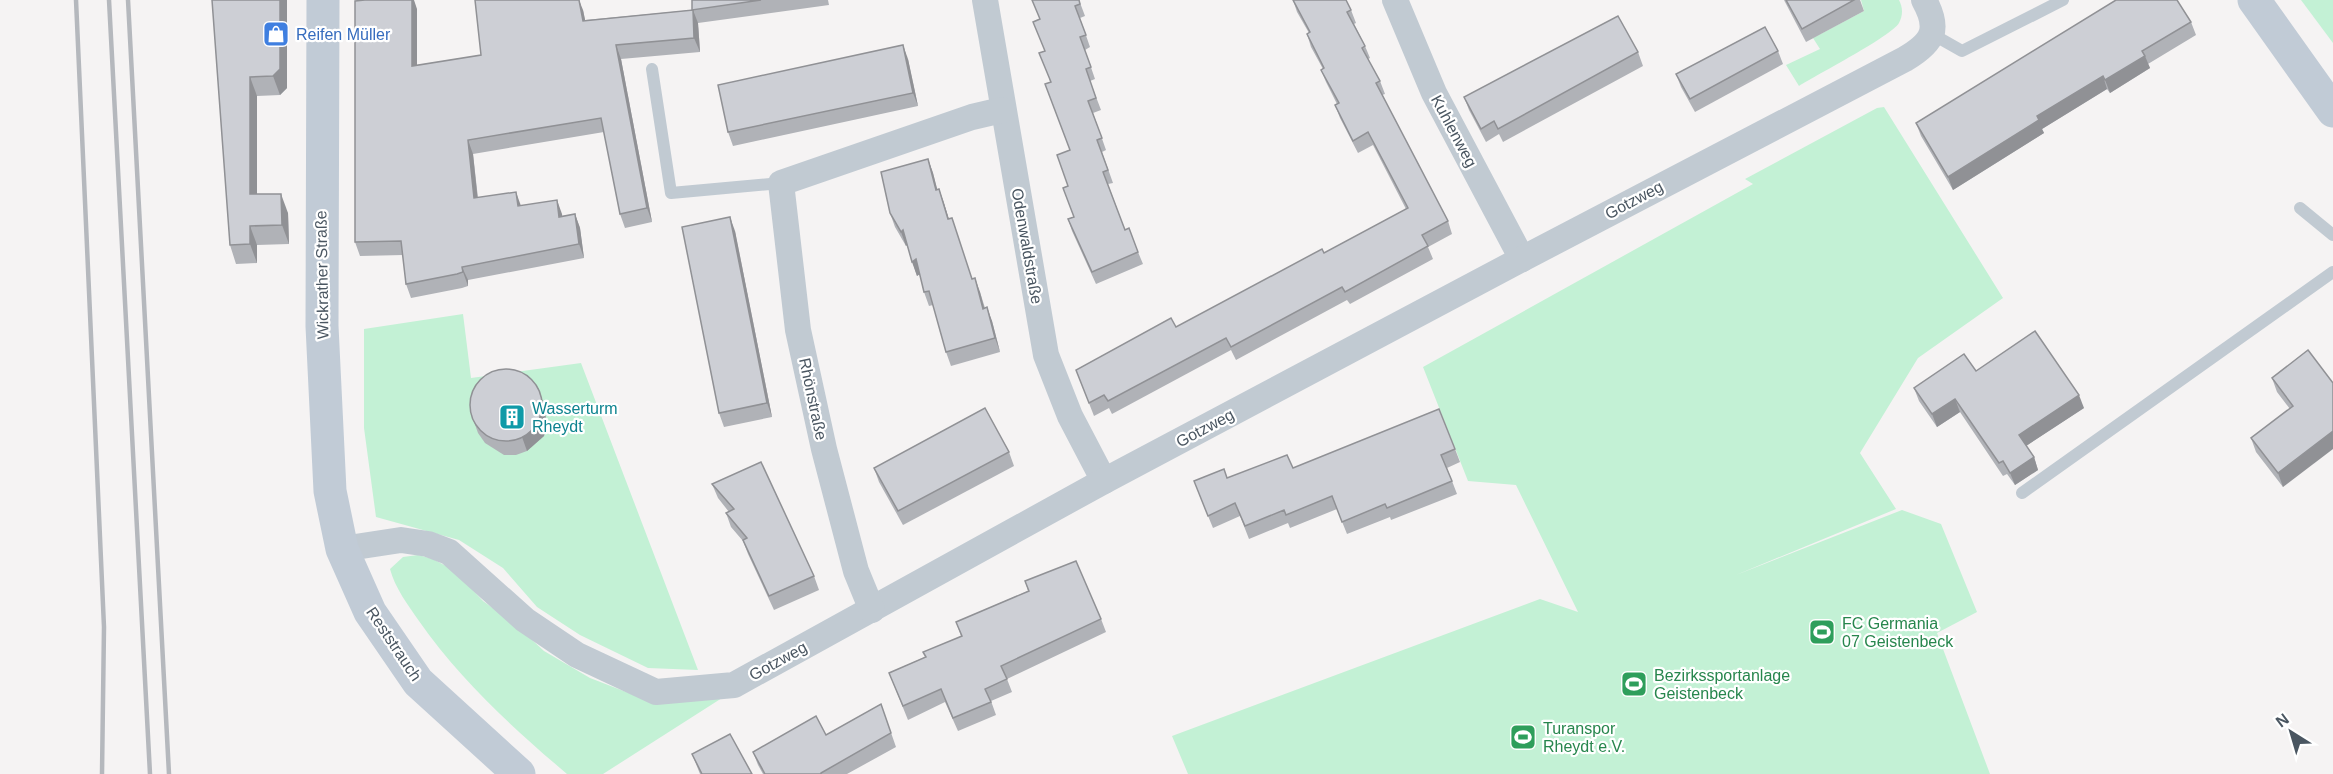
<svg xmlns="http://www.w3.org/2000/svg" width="2333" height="774" font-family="Arial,sans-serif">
	<rect width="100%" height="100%" fill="#f5f3f3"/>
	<g fill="#c3f1d5">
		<path d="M1861 0H1899C1903 8 1903 15 1899 23 1890 37 1818 74 1799 86L1786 65 1820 49 1813 38 1864 11Z"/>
		<polygon points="2301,0 2333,0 2333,43"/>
		<polygon points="1884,107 2003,298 1918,358 1860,453 1896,509 1736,575 1902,510 1941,524 1977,612 1937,633 1990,774 1188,774 1172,736 1540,599 1578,612 1516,485 1468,481 1423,367 1753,184 1745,179 1877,108"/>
		<polygon points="463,314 471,378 581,363 698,670 648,668 580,635 537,607 503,568 459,540 376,517 364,428 364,329"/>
		<path d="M418 555 433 559 455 571 483 601 515 624 544 651 590 678 647 700 722 698 603 774H567C512 727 461 681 419 621 408 605 395 588 390 569L403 557Z"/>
	</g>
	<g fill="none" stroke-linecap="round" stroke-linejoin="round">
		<g stroke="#c1cad2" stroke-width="12">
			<polyline points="1932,34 1962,51 2063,0"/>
			<polyline points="652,69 671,193 781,183"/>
			<polyline points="2300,208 2333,235"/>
			<polyline points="2022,493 2333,272"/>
		</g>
		<g stroke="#c1cad2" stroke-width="26">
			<polyline points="985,0 1046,355 1070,416 1104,481"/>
			<polyline points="1395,0 1434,93 1522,259"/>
			<path d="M342 549 401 540 428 544 449 552 525 620 577 655 656 692 734 685 1104 481 1522 259 1905 59C1934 42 1940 29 1924 0"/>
			<polyline points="872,610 856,571 824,449 798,330 781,183 972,117 1002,110"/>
		</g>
		<g stroke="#c1cbd6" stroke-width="33">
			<polyline points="323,0 322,326 330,491 342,549 370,612 418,682 519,774"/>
			<polyline points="2254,0 2333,111"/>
		</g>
		<g stroke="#b5b8bd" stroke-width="4.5">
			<polyline points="76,0 104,627 102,774"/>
			<polyline points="109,0 150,774"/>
			<polyline points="128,0 169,774"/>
		</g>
	</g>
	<g fill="#b0b2b7">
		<polygon points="212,0 287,88 280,95 257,96 257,194 288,213 289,244 257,245 257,263 236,264 230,245"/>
		<polygon points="692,0 828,0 829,5 698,23 700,52 621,59 652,222 625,228 620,214 604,132 473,154 478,198 562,214 562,216 575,214 580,228 584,258 468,280 468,286 462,288 411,298 406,284 403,255 360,256 355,242 417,9 417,65 481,55 583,10 585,20 692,10"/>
		<polygon points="1079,0 1085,16 1080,18 1090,47 1085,50 1095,79 1090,81 1101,110 1093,113 1106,150 1102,152 1113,183 1108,184 1125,230 1138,252 1143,264 1096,284 1072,231 1068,219 1074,217 1068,186 1070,150 1050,82 1044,51"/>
		<polygon points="1293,0 1351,10 1356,23 1354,24 1365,46 1370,58 1368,59 1380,81 1385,94 1382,95 1448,221 1452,234 1428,247 1433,259 1350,304 1347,300 1236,360 1231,350 1112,414 1109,408 1094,416 1076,370 1176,327 1324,253 1406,209 1373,145 1358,153 1340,118 1335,105 1337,104 1326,82 1321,70 1323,69 1311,47 1307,34 1309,33 1297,12"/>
		<polygon points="1784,0 1860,0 1864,11 1806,42"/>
		<polygon points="2191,22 2196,35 2148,64 2150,68 2110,93 2107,89 2042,129 2044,133 1953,190 1921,136 1916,123"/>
		<polygon points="1778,51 1783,64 1695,112 1681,87 1676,74"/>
		<polygon points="1638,52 1643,66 1503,142 1499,134 1486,142 1469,110 1464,97"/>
		<polygon points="908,59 918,106 733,146 728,132"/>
		<polygon points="928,159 933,173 937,189 939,189 949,219 972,279 980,292 985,308 992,321 1000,352 951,366 946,352 933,305 929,306 924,292 920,274 917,276 907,245 906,246 895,227 890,213"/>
		<polygon points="735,231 772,417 724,427 719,413"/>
		<polygon points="1976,371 2084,408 2026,446 2034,457 2038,470 2015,485 2007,474 2003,476 1960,412 1937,427 1919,401 1914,388"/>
		<polygon points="2272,378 2333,383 2283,487 2256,452 2251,438 2290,409 2277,392"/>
		<polygon points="538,388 543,402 547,424 544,436 527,451 516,455 504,455 485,443 478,433 473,419"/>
		<polygon points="1455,449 1460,462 1447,468 1457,494 1391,520 1390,517 1347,534 1337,509 1290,528 1288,523 1249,539 1240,516 1213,528 1199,494 1227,478 1293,468"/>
		<polygon points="1009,452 1014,466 903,525 879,482 874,468"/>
		<polygon points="712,484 814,576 819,590 774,610 748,554 743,541 731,527 726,513 729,512 718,498"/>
		<polygon points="1025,581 1101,619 1106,632 1007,679 1012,692 991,701 996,715 958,731 945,702 908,720 889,673 925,657 961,636 956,622 1028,591"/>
		<polygon points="881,704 896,747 847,774 763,774 758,765 753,752 826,735"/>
		<polygon points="692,754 752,774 700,774"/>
	</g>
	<g fill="#909195">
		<polygon points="280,0 287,0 287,88 280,95 273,76"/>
		<polygon points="412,0 414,0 417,9 417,80 412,66"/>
		<polygon points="579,0 583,10 588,34 583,21"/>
		<polygon points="693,10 698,23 700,52 694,38"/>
		<polygon points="616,45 621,59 652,222 647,208"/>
		<polygon points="903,45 908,59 918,106 913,93"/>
		<polygon points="2145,56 2150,68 2110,93 2105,80"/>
		<polygon points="2103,76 2107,89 2042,129 2044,133 1953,190 1948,177 2037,116"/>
		<polygon points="250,77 257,96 257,214 250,194"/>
		<polygon points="468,140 473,154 479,212 474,198"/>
		<polygon points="928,159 933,173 941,204 936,190"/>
		<polygon points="939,189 944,203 953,233 948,219"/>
		<polygon points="516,192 521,206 518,206"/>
		<polygon points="281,194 288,213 289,244 282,225"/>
		<polygon points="557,200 562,214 564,230 559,217"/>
		<polygon points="575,214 580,228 584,258 579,244"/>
		<polygon points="730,217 735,231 772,417 767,403"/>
		<polygon points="250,226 257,245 257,263 250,244"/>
		<polygon points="903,230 908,244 906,246 901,232"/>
		<polygon points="916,259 921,273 917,276 912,262"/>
		<polygon points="462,267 468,280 468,286 463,272"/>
		<polygon points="975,278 980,292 988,323 983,309"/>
		<polygon points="987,307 992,321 1000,352 995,338"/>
		<polygon points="538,388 543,402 547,424 544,436 527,451 522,437"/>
		<polygon points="2079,395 2084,408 2023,448 2019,435"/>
		<polygon points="1955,399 1960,412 1937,427 1932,414"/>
		<polygon points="2333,431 2333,449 2283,487 2278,473"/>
		<polygon points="2034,457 2038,470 2015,485 2010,473"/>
	</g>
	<g fill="#cdcfd5" stroke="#909195" stroke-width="1.5">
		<polygon points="212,0 280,0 280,69 273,76 250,77 250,194 281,194 282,225 250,226 250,244 230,245"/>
		<polygon points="365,0 412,0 412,66 481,55 475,0 579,0 583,21 693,10 694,38 616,45 647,208 620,214 601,118 468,140 474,198 516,192 518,206 557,200 559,217 575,214 579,244 462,267 463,272 457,274 406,284 401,241 355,242 355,1"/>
		<polygon points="692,0 761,0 692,10"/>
		<polygon points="1032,0 1079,0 1080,4 1075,6 1086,35 1080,37 1091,67 1086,69 1096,98 1088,101 1102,138 1097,140 1108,170 1103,172 1125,230 1129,228 1138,252 1092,272 1068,219 1074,217 1063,188 1068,186 1057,155 1070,150 1045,84 1051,82 1039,53 1045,51 1033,22 1040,19"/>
		<polygon points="1293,0 1346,0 1351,10 1347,12 1365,46 1362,48 1380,81 1376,83 1448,221 1422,235 1428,246 1345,292 1342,287 1231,347 1226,338 1108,401 1104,395 1089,403 1076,370 1171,318 1176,327 1322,249 1324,253 1408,208 1368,132 1353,141 1335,105 1339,103 1321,70 1324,68 1307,34 1310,32"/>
		<polygon points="1786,0 1854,0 1802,29"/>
		<polygon points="2116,0 2177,0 2191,22 2142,51 2145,56 2105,80 2103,76 2037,116 2039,120 1948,177 1916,123"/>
		<polygon points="1618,16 1638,52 1498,129 1494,121 1481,129 1464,97"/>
		<polygon points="1765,27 1778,51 1690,99 1676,74"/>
		<polygon points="903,45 913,93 728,132 718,85"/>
		<polygon points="928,159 936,190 939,189 948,219 952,218 972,279 975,278 983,309 987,307 995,338 946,352 929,291 924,292 916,259 912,262 903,230 901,232 890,213 881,172"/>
		<polygon points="730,217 767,403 719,413 682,227"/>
		<polygon points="2035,331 2079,395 2019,435 2034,457 2010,473 2003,461 1999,463 1955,399 1932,414 1914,388 1964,354 1976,371"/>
		<polygon points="2308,350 2333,383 2333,431 2278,473 2251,438 2293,406 2272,378"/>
		<circle cx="506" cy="405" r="36"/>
		<polygon points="985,408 1009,452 898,511 874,468"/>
		<polygon points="1439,409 1455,449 1441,455 1452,481 1387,508 1385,504 1342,522 1332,496 1286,515 1284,510 1245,526 1235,503 1208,516 1194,481 1224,469 1227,478 1287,455 1293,468"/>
		<polygon points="761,462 814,576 769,596 743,540 747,538 726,513 734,509 712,484"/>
		<polygon points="1076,561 1101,619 1001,666 1007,679 985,689 991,702 953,718 941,689 903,706 889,673 926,657 923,652 962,636 956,622 1029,591 1025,581"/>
		<polygon points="881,704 891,733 821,773 821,774 765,774 753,752 816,716 826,735"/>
		<polygon points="730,734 752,774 702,774 692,754"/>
	</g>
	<defs>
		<symbol id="shop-square" viewBox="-11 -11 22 22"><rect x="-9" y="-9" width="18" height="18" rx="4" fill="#3f7fe0" stroke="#fff"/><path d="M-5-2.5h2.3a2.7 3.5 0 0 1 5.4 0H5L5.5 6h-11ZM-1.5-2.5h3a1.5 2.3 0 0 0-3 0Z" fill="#fff"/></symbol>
		<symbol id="building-square" viewBox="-11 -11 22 22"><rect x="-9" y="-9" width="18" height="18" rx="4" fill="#0f9aa8" stroke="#fff"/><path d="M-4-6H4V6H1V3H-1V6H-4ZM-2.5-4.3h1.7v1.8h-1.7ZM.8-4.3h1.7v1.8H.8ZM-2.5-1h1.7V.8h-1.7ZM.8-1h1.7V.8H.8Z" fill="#fff"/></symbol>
		<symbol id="stadium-square" viewBox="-11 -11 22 22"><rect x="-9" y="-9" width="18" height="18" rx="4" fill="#2e9e5b" stroke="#fff"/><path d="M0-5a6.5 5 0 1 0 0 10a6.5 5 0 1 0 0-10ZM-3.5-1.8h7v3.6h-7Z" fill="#fff"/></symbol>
	</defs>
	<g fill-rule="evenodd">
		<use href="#shop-square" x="261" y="19" width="30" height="30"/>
		<use href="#building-square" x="497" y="402" width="30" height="30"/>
		<use href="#stadium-square" x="1807" y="617" width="30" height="30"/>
		<use href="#stadium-square" x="1619" y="669" width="30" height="30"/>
		<use href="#stadium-square" x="1508" y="722" width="30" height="30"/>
	</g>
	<g text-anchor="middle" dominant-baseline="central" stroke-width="4.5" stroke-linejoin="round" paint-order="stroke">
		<g font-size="16" fill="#366cbe" stroke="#fff" text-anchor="start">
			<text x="296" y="34">Reifen Müller</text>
		</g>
		<g font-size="16" fill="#4a5661" stroke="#fff">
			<text transform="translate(1454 131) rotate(62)">Kuhlenweg</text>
			<text transform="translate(1634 200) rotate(-28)">Gotzweg</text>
			<text transform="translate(1027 246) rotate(80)">Odenwaldstraße</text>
			<text transform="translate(322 275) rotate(-91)">Wickrather Straße</text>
			<text transform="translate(813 399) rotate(78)">Rhönstraße</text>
			<text transform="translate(1205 428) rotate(-28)">Gotzweg</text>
			<text transform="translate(394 644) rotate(56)">Reststrauch</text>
			<text transform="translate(778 661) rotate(-29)">Gotzweg</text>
		</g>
		<g font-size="16" fill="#0d838f" stroke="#fff" text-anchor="start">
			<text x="532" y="408">Wasserturm<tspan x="532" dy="18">Rheydt</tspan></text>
		</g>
		<g font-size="16" fill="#27864d" stroke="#fff" text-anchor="start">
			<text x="1842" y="623">FC Germania<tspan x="1842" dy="18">07 Geistenbeck</tspan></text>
			<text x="1654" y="675">Bezirkssportanlage<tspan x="1654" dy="18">Geistenbeck</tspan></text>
			<text x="1543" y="728">Turanspor<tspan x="1543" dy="18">Rheydt e.V.</tspan></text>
		</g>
	</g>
	<g transform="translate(2291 732) rotate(323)" stroke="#ffffff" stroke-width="4.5" paint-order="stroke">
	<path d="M0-4.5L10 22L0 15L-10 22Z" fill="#4a5661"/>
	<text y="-9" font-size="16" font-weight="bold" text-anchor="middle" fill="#4a5661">N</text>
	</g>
</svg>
